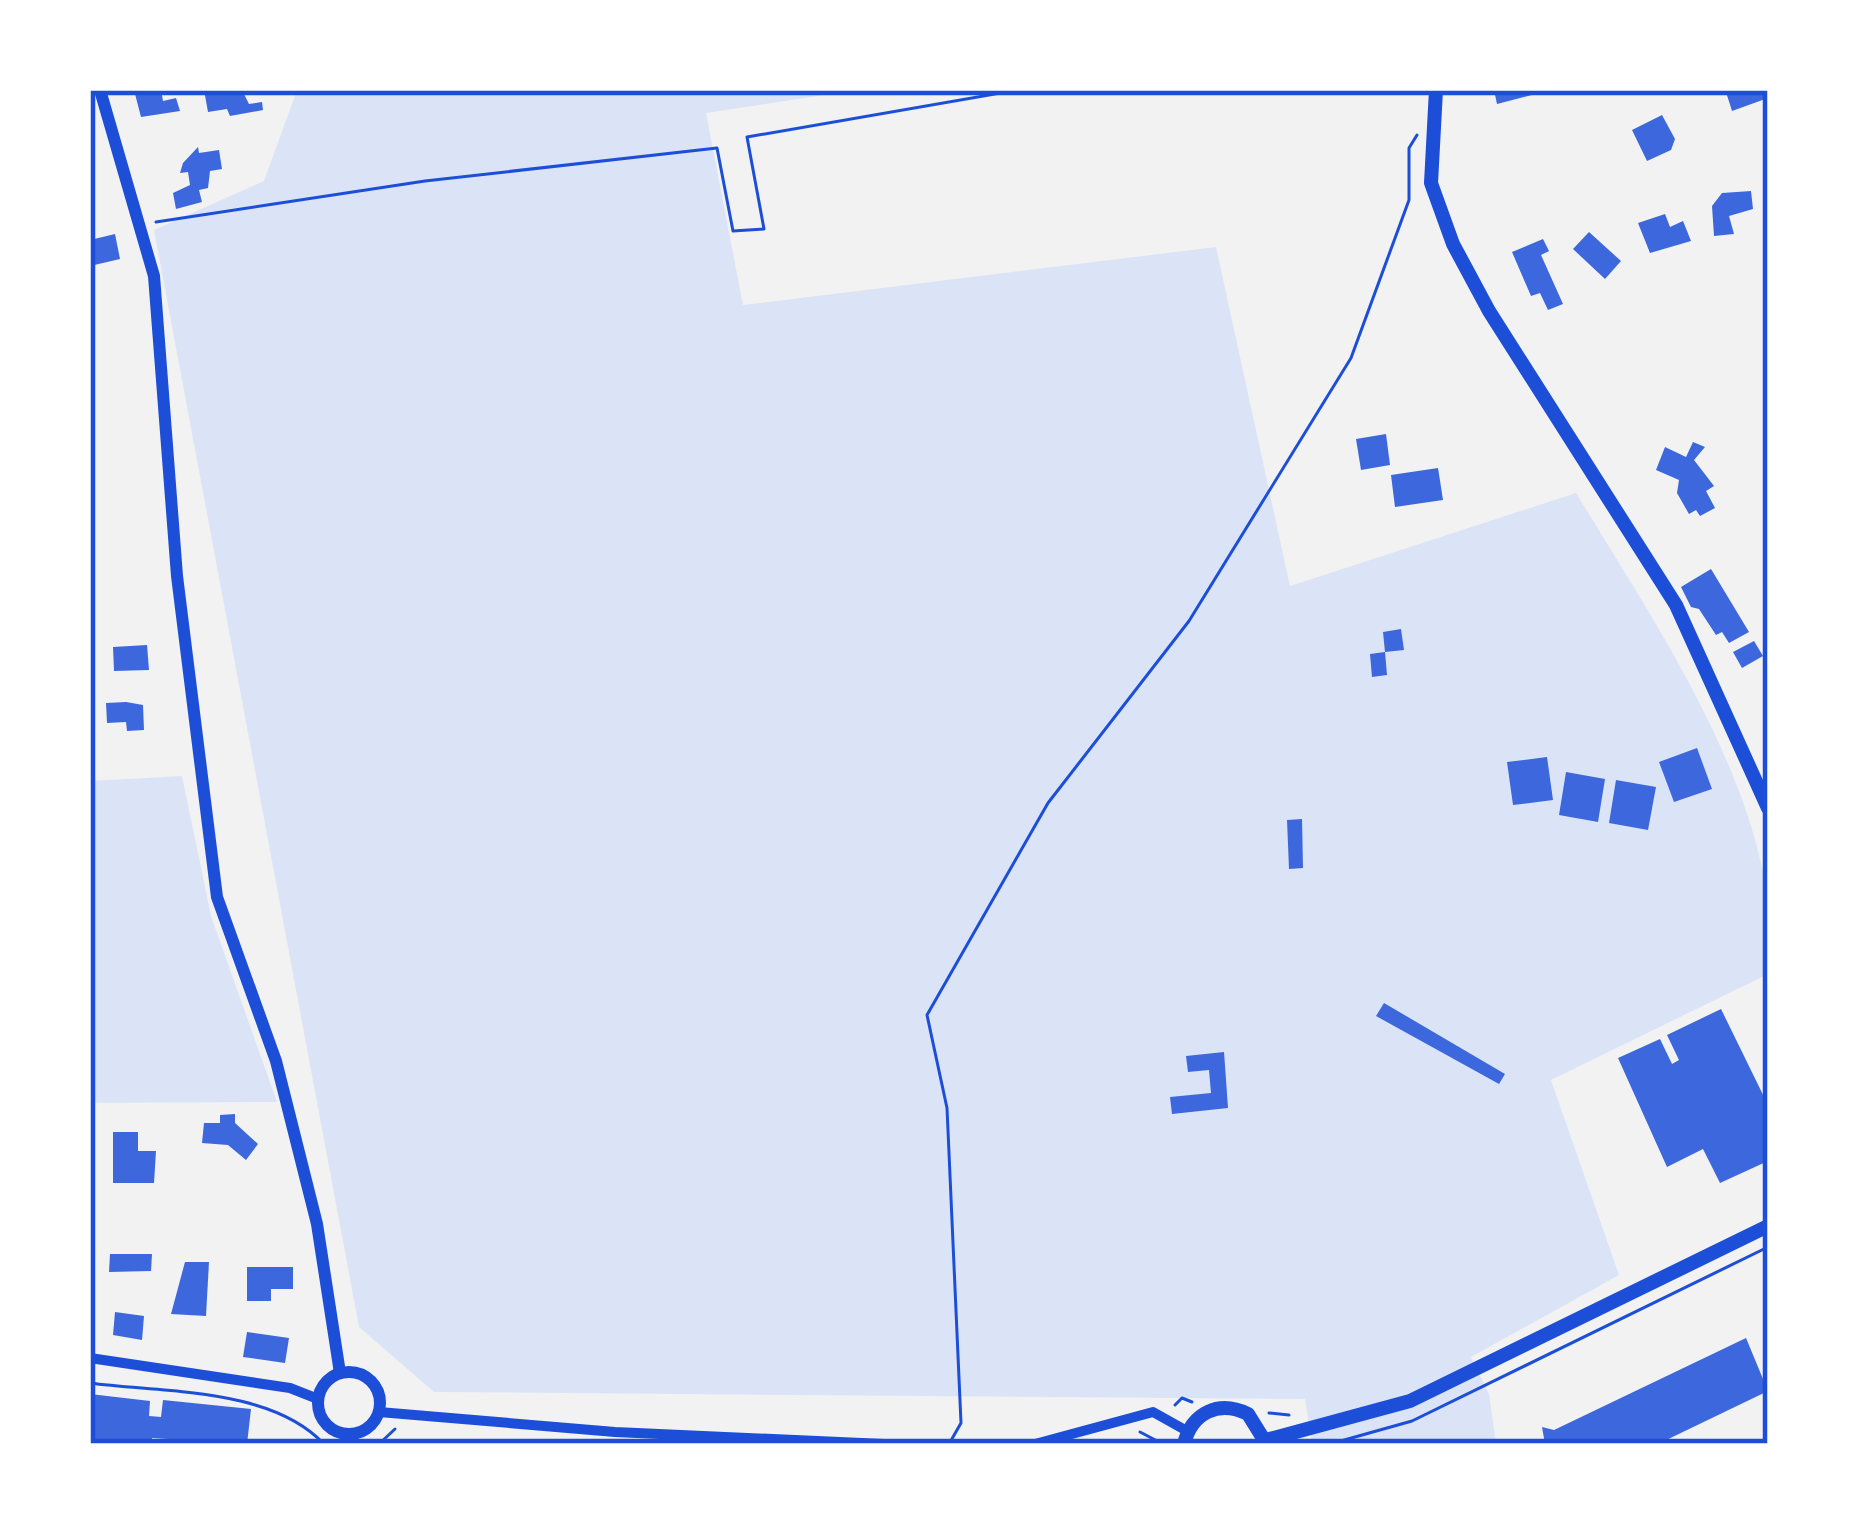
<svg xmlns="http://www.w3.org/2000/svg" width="1858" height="1534" font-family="Lato,sans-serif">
	<rect width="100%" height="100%" fill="#f2f2f2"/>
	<g fill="#dbe4f7">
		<path d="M297 90H858L706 113 743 305 1216 247 1290 586 1576 493C1649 613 1748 758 1768 900 1771 924 1768 950 1768 974L1551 1080 1619 1275 1471 1357 1489 1394 1496 1444H1312L1305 1399 434 1392 359 1327 154 230 264 181Z"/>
		<polygon points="182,776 211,916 277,1102 90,1103 90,781"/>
	</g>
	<g fill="#3d67dc">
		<polygon points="134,90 161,90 163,101 176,98 180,111 141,117"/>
		<polygon points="204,90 242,90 249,104 262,102 263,110 230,116 227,109 208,112"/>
		<polygon points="1494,90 1535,90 1536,94 1497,104"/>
		<polygon points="1733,90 1768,90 1768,98 1732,111 1726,92"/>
		<polygon points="1662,115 1675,139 1671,150 1647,161 1632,130"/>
		<polygon points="198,147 199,153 219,150 222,169 210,171 208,188 199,190 202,202 176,209 173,193 190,185 188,172 180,173 183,163"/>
		<polygon points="1751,191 1753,209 1729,216 1734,234 1714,236 1712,206 1722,193"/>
		<polygon points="1665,214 1670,227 1683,221 1691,241 1650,253 1638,223"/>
		<polygon points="1589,232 1621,261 1605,279 1573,249"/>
		<polygon points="115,234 120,259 90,266 90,240"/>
		<polygon points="1543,239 1549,251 1541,255 1563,304 1548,310 1540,293 1531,296 1512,252"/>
		<polygon points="1386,434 1390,465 1361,470 1356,439"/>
		<polygon points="1693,442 1705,447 1694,460 1714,486 1706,491 1715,508 1700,516 1696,510 1689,514 1677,493 1679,480 1656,470 1665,447 1686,457"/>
		<polygon points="1438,468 1443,500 1395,507 1391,475"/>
		<polygon points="1711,569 1749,632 1729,643 1722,632 1716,635 1699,609 1691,607 1681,587"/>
		<polygon points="1401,629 1404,650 1385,652 1383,632"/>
		<polygon points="1754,641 1763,656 1742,668 1733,652"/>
		<polygon points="147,645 149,670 114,671 113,647"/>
		<polygon points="1385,652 1387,675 1372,677 1370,654"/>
		<polygon points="126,702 143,705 144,730 127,731 126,722 107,723 106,703"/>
		<polygon points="1697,748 1712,789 1674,802 1659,762"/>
		<polygon points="1547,757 1553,800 1513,805 1507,762"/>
		<polygon points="1566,772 1605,779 1598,822 1559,815"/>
		<polygon points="1616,780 1656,787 1648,830 1609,823"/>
		<polygon points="1302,819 1303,868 1289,869 1287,820"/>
		<polygon points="1384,1003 1505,1074 1499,1084 1376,1016"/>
		<polygon points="1721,1009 1768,1105 1768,1161 1720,1183 1703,1149 1667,1167 1618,1058 1660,1039 1672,1064 1679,1060 1667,1035"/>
		<polygon points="1224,1052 1228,1108 1172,1114 1170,1097 1211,1093 1209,1070 1188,1072 1186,1056"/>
		<polygon points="235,1114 235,1123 258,1144 246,1160 228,1145 202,1143 204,1123 220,1123 220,1115"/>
		<polygon points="113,1132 138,1132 138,1151 156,1151 154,1183 113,1183"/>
		<polygon points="110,1254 152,1254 151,1271 109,1272"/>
		<polygon points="185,1262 209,1262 206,1316 171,1314"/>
		<polygon points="247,1267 293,1267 293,1289 271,1289 271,1301 247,1301"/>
		<polygon points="115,1312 144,1316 142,1340 113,1335"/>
		<polygon points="247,1332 289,1338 285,1363 243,1357"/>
		<polygon points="1746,1338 1768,1391 1658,1444 1545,1444 1542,1427 1554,1430"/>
		<polygon points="90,1394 150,1401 149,1416 161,1417 163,1400 251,1409 247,1444 152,1438 152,1444 90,1444"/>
	</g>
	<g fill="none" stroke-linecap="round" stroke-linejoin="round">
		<g stroke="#1d4ed8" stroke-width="3">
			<polyline points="156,222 425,181 717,148 733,231 764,229 747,137 1018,90"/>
			<path d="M90 1383C163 1393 270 1387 324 1444"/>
			<polyline points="1175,1405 1182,1398 1192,1402"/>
			<polyline points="1269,1413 1289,1415"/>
			<polyline points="1140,1432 1163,1444"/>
			<polyline points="379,1444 395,1429"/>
			<polyline points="949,1444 961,1423 947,1108 927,1015 1048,803 1189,621 1351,358 1409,200 1409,148 1417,135"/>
			<polyline points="1330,1444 1412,1421 1768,1247"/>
		</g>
		<g stroke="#1d4ed8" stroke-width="10">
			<polyline points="90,1358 290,1388 318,1399"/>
			<polyline points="379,1412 615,1432 884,1444"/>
			<polyline points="1035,1444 1153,1412 1187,1431"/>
		</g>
		<g stroke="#1d4ed8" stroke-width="12">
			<polyline points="100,90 154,276 177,576 217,897 276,1061 317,1224 340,1373"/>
			<circle cx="349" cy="1403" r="31"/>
		</g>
		<g stroke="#1d4ed8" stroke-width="14">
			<polyline points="1436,90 1431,183 1453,244 1489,311 1676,605 1768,808"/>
			<polyline points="1266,1440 1410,1401 1768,1226"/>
			<path d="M1184 1444C1192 1412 1219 1400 1248 1414L1266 1443"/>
		</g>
	</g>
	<rect width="1858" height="1534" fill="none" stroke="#ffffff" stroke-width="186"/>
	<rect x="93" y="93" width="1672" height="1348" fill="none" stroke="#1d4ed8" stroke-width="4.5"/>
</svg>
